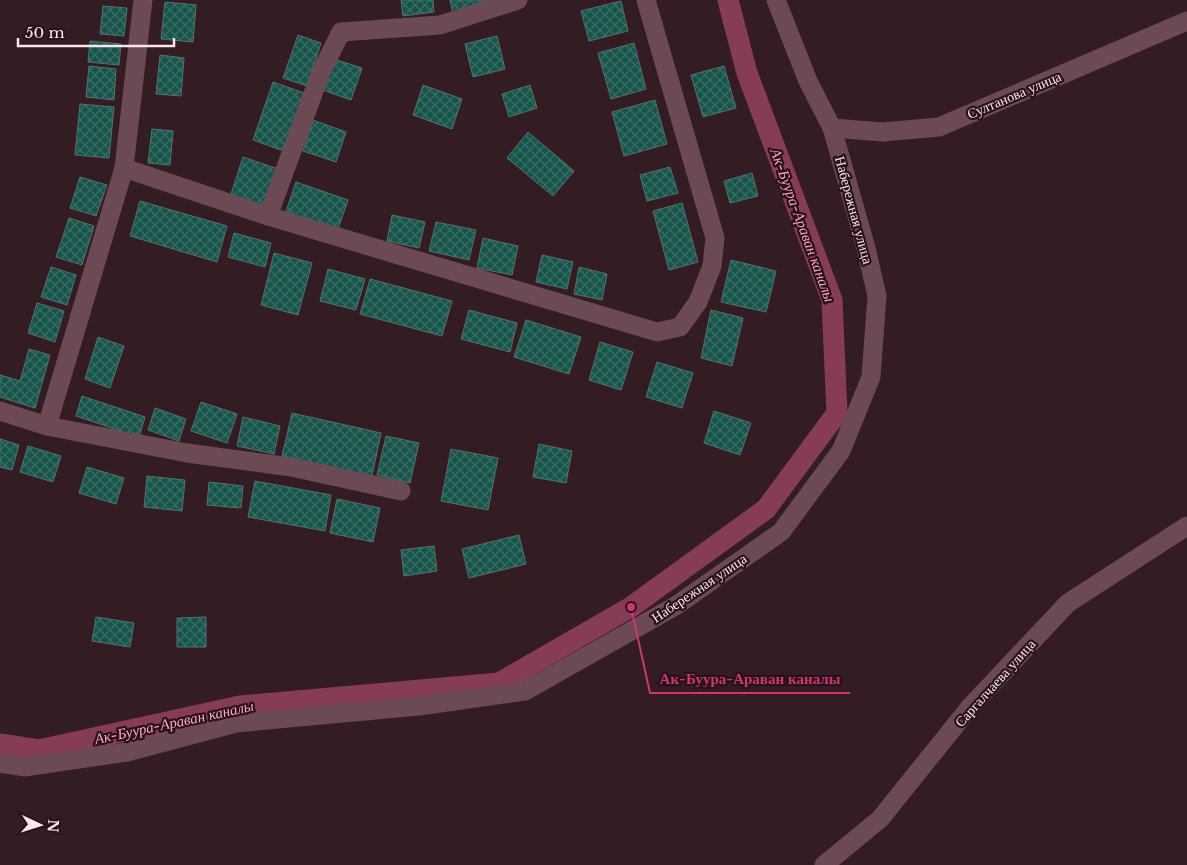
<svg xmlns="http://www.w3.org/2000/svg" width="1187" height="865" font-family="'Libre Baskerville',serif">
	<defs>
		<pattern id="building-cross-hatch" width="8" height="8" patternUnits="userSpaceOnUse" patternTransform="scale(1.25)"><rect width="8" height="8" fill="#17544b"/><path d="M0 0l8 8M0 8l8-8" fill="none" stroke="#3a6d65"/></pattern>
	</defs>
	<rect width="100%" height="100%" fill="#341c23"/>
	<g fill="none" stroke-linecap="round" stroke-linejoin="round">
		<polyline stroke="#873c56" stroke-width="21" points="0,744 39,750 240,706 499,683 631,607 766,509 837,413 832,300 747,73 728,0"/>
	</g>
	<g fill="url(#building-cross-hatch)" stroke="#52736c">
		<polygon points="401,0 433,0 434,12 403,16"/>
		<polygon points="450,0 488,0 453,14"/>
		<polygon points="621,1 628,31 589,41 581,11"/>
		<polygon points="165,2 196,5 193,42 161,39"/>
		<polygon points="103,6 127,8 124,36 100,34"/>
		<polygon points="298,35 321,43 307,86 283,78"/>
		<polygon points="497,36 505,69 473,77 465,44"/>
		<polygon points="90,41 121,44 119,65 88,62"/>
		<polygon points="634,43 646,89 611,99 598,53"/>
		<polygon points="160,55 184,58 181,96 156,94"/>
		<polygon points="334,59 362,68 351,100 323,90"/>
		<polygon points="89,66 116,69 114,100 86,97"/>
		<polygon points="724,66 736,108 703,117 691,75"/>
		<polygon points="273,82 304,93 284,151 253,140"/>
		<polygon points="423,85 462,99 452,129 413,115"/>
		<polygon points="530,85 537,108 509,117 502,94"/>
		<polygon points="655,100 667,144 624,156 612,112"/>
		<polygon points="80,104 114,107 109,158 75,155"/>
		<polygon points="313,120 346,132 336,162 303,151"/>
		<polygon points="152,129 173,131 170,165 148,163"/>
		<polygon points="528,132 574,171 553,196 507,158"/>
		<polygon points="243,157 281,170 268,210 230,197"/>
		<polygon points="670,167 678,193 647,201 640,175"/>
		<polygon points="752,173 758,196 730,203 724,181"/>
		<polygon points="80,177 107,185 96,216 70,208"/>
		<polygon points="296,182 348,200 337,232 285,214"/>
		<polygon points="140,201 227,226 217,262 130,236"/>
		<polygon points="682,203 698,262 669,270 653,211"/>
		<polygon points="392,215 425,222 419,248 387,241"/>
		<polygon points="69,218 94,226 82,265 56,257"/>
		<polygon points="436,222 476,230 469,260 429,251"/>
		<polygon points="234,233 271,243 265,267 228,257"/>
		<polygon points="483,238 518,246 512,275 477,268"/>
		<polygon points="274,253 312,263 298,315 261,305"/>
		<polygon points="542,255 573,262 567,289 536,282"/>
		<polygon points="731,260 776,271 766,312 721,302"/>
		<polygon points="51,267 76,275 67,305 41,297"/>
		<polygon points="579,267 607,274 602,300 574,294"/>
		<polygon points="328,269 365,279 356,310 320,301"/>
		<polygon points="370,279 452,301 442,336 360,314"/>
		<polygon points="37,303 64,311 55,342 28,333"/>
		<polygon points="469,310 517,323 510,352 461,339"/>
		<polygon points="711,310 743,318 732,366 701,358"/>
		<polygon points="526,320 581,337 569,374 514,357"/>
		<polygon points="98,337 124,346 110,388 85,379"/>
		<polygon points="600,342 633,352 621,390 589,380"/>
		<polygon points="29,349 50,355 35,408 0,397 0,375 20,381"/>
		<polygon points="657,362 693,373 682,408 646,397"/>
		<polygon points="82,396 145,417 139,437 76,416"/>
		<polygon points="201,402 237,414 227,443 191,431"/>
		<polygon points="155,408 186,419 179,441 148,430"/>
		<polygon points="714,411 751,423 740,455 704,443"/>
		<polygon points="292,413 381,433 372,476 282,456"/>
		<polygon points="243,417 280,426 274,454 237,446"/>
		<polygon points="386,436 419,443 410,483 377,475"/>
		<polygon points="0,439 19,445 12,470 0,467"/>
		<polygon points="539,444 572,451 566,483 533,477"/>
		<polygon points="28,446 61,456 53,482 20,472"/>
		<polygon points="451,449 498,458 488,510 441,501"/>
		<polygon points="87,467 124,478 116,504 79,493"/>
		<polygon points="147,476 185,480 182,511 144,507"/>
		<polygon points="255,481 331,495 325,531 248,517"/>
		<polygon points="209,482 243,486 241,508 207,505"/>
		<polygon points="337,499 380,508 373,542 330,533"/>
		<polygon points="519,535 526,564 469,578 462,549"/>
		<polygon points="434,546 437,571 404,576 401,550"/>
		<polygon points="96,617 134,623 130,647 92,641"/>
		<polygon points="206,617 206,647 177,647 177,618"/>
	</g>
	<g fill="none" stroke-linecap="round" stroke-linejoin="round">
		<g stroke="#6b4a53" stroke-width="19">
			<polyline points="832,128 883,132 939,127 1187,21"/>
			<polyline points="124,168 268,216 657,332 680,327 698,302 712,266 715,238 646,0"/>
			<polyline points="268,216 321,72 341,32 440,25 518,0"/>
			<polyline points="0,411 47,426 187,453 291,467 401,491"/>
			<polyline points="47,426 124,168 143,0"/>
			<polyline points="0,763 24,767 127,752 236,723 419,706 525,691 677,605 781,532 841,451 871,377 877,296 866,248 832,128 808,81 776,0"/>
			<polyline points="824,865 880,819 970,707 1068,603 1187,526"/>
		</g>
	</g>
	<g text-anchor="middle" dominant-baseline="central" stroke-width="4.5" stroke-linejoin="round" paint-order="stroke">
		<g font-size="14" fill="#f8e6eb" stroke="#2a121a">
			<text transform="translate(1014 95) rotate(-23)">Султанова улица</text>
			<text transform="translate(854 210) rotate(75)">Набережная улица</text>
			<text transform="translate(699 588) rotate(-34)">Набережная улица</text>
			<text transform="translate(995 683) rotate(-48)">Саргалчаева улица</text>
		</g>
		<g font-size="15" font-style="italic" fill="#fea6c0" stroke="#2a121a">
			<text transform="translate(803 225) rotate(70)">Ак-Буура-Араван каналы</text>
			<text transform="translate(174 722) rotate(-12)">Ак-Буура-Араван каналы</text>
		</g>
	</g>
	<path fill="none" stroke="#ca3771" stroke-width="2" d="M631 607L650 693H850"/>
	<circle fill="#ca3771" stroke="#2a121a" stroke-width="2" cx="631" cy="607" r="5"/>
	<g font-size="15" text-anchor="middle" font-weight="bold" fill="#ca3771" stroke="#2a121a" stroke-width="4.5" stroke-linejoin="round" paint-order="stroke">
		<text x="750" y="684">Ак-Буура-Араван каналы</text>
	</g>
	<g transform="translate(40 825) rotate(94)" stroke="#2a121a" stroke-width="4" paint-order="stroke">
	<path d="M0-4L9 19L0 12L-9 19Z" fill="#f8e6eb"/>
	<text y="-8" font-size="14" font-weight="bold" text-anchor="middle" fill="#f8e6eb">N</text>
	</g>
	<path d="M18 38v8h156v-8" fill="none" stroke="#f8e6eb" stroke-width="2.5"/>
	<text x="25" y="38" font-size="15" fill="#f8e6eb" stroke="#2a121a" stroke-width="4" paint-order="stroke">50 m</text>
</svg>
